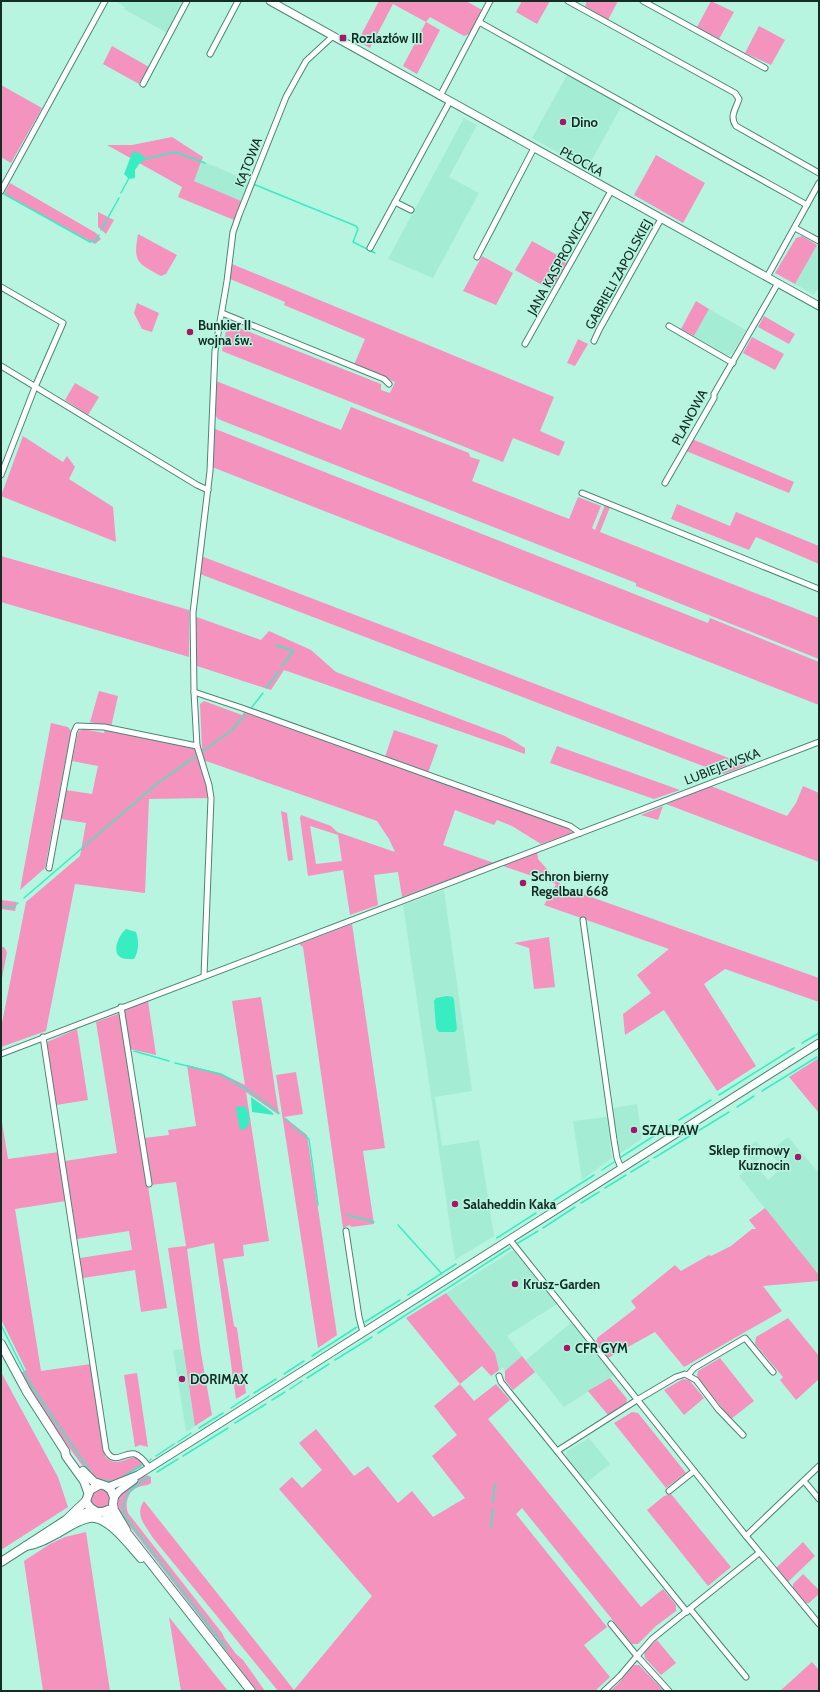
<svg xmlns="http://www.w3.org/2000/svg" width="820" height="1692" font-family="Cabin,sans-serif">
	<rect width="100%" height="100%" fill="#b8f5e1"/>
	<g fill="#a5ecd4">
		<polygon points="115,1 184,1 167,33 124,9 125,7"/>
		<polygon points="567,75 622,105 587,169 532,138"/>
		<polygon points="464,118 477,125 449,177 479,193 433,278 388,259"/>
		<polygon points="202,161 249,181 241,201 194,181"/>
		<polygon points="817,245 819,246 819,287 814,295 795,284"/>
		<polygon points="709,309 746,330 732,354 727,355 694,336"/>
		<polygon points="444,890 472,1091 435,1097 442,1146 479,1140 494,1236 455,1260 403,905"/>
		<polygon points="637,1104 642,1139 619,1154 613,1108"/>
		<polygon points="607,1117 612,1158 582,1180 573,1121"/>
		<polygon points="788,1137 819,1173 819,1275 739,1176 753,1162 744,1151 756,1141 766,1153 754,1163 768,1180 782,1167 769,1152"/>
		<polygon points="513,1250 557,1304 507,1336 522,1356 505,1371 503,1367 499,1370 495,1353 446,1293"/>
		<polygon points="572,1322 614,1375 564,1407 526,1360"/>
		<polygon points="183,1349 195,1426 186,1432 173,1350"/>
		<polygon points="589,1438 610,1464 587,1482 566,1456 567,1451"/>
	</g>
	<g fill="#f393be" fill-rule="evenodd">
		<polygon points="379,1 466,1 482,10 469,34 464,36 430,17 426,22 440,30 417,74 403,66 426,22 393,4 370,48 358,41"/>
		<polygon points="522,1 550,1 537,24 516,12"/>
		<polygon points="587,1 618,1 608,20 585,6"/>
		<polygon points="711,1 734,12 719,39 697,27"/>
		<polygon points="759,26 785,40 771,65 745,53"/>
		<polygon points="112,46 149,67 139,84 103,64"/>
		<polygon points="1,85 42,108 11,163 1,157"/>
		<polygon points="172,137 203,157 194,181 241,201 234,220 178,197 182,187 107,145 132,145"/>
		<polygon points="656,155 705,183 683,223 634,195"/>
		<polygon points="10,183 96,233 101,239 95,244 4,194"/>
		<polygon points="98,212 114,220 106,234 98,227"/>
		<path d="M138 234 177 255 166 274 161 276C137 263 133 262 138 234Z"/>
		<polygon points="802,236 817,245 795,284 775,273 796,238"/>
		<polygon points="532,241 568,261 551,290 515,270"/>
		<polygon points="482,256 513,273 496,305 463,291"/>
		<polygon points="232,264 554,397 540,431 565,442 559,456 513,438 503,462 222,351 227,326 232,325 381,384 381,390 390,393 395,382 354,365 365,339 284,305 285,302 230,279"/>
		<polygon points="696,301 709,309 694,336 681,329"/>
		<polygon points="137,303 159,313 152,332 142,329 134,313"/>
		<polygon points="764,316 795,334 789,344 758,327"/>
		<polygon points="752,337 784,354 775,370 743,353"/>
		<polygon points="578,339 588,344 575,366 567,363"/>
		<polygon points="216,381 341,430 351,407 469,453 470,457 480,460 472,481 569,519 578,497 601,506 592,528 595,530 605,505 610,507 600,532 819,618 819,659 636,586 636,583 218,419 214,413"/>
		<polygon points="75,383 99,397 88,415 65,400"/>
		<polygon points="213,428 708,623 710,618 819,662 819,705 212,467"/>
		<polygon points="23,436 63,462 67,456 75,467 69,479 113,507 116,542 1,496"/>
		<polygon points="692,439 794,482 789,493 686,451"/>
		<polygon points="677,504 730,526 736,512 819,546 819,564 756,537 749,550 671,519"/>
		<polygon points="1,556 189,610 189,657 1,602"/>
		<polygon points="201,556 747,765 724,774 200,574"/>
		<polygon points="194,616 261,640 269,631 311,650 336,672 505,736 525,748 525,754 284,670 271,690 194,665"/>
		<polygon points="99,691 118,696 111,727 90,722"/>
		<path d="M204 701 242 715 245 711 569 827 572 833 541 844 512 826 497 820 494 825 455 810 443 845 494 863 402 897 398 872 374 875 378 905 350 915 343 870 308 876 300 818 301 815 331 826 337 832 395 852 389 839 377 821 203 760 200 750 202 748 200 704ZM310 826 338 835 342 861 316 864Z"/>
		<polygon points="51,723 68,727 71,731 45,868 20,890"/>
		<polygon points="105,728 195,747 210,798 149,799 145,893 75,884 46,1031 1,1047 1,1028 26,902 80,856 86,823 61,819 66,790 92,794 98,766 72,761 78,732 83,729 104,733"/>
		<polygon points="394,730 438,745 428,773 385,757"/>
		<polygon points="557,746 680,790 654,799 550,763"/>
		<polygon points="711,786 787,816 796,803 803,786 819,793 819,862 666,804"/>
		<polygon points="663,806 658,820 641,815"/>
		<polygon points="281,811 287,813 293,860 288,861"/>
		<polygon points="537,852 538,859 563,887 819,978 819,1002 725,969 704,984 756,1066 717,1091 664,1010 625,1035 623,1014 651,993 637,975 669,949 544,905 556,884 503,866"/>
		<polygon points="1,900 17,902 15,911 1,909"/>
		<polygon points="352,924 385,1148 363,1151 374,1224 351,1227 350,1225 343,1228 303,947 299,944"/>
		<polygon points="549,937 555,987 534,989 529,948 514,943"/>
		<polygon points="1,947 4,947 7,952 1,983"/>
		<polygon points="261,997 279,1115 246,1092 269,1241 243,1245 244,1256 223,1259 234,1326 237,1328 246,1393 236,1399 214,1243 187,1249 201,1353 212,1415 195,1426 168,1248 186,1246 176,1182 151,1185 144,1138 169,1135 168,1130 196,1126 187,1065 222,1074 245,1085 232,1001"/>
		<polygon points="148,1001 156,1055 130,1049 124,1013 125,1010"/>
		<polygon points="121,1013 167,1308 141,1312 135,1270 83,1278 80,1258 132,1250 129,1231 77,1239 65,1161 117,1153 96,1022"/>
		<polygon points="77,1029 88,1100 56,1105 47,1042"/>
		<polygon points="819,1058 819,1113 789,1077"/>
		<polygon points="296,1072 303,1114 284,1117 307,1135 337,1335 318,1348 276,1075"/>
		<path d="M1 1116 8 1159 59 1152 66 1201 15 1209 41 1371 91 1364 105 1456C115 1468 124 1458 137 1457L143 1463 141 1467 118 1481 110 1483 95 1479 84 1468 49 1420 21 1373 26 1370 1 1319Z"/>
		<polygon points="765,1208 819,1275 819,1281 763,1286 782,1311 684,1367 655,1332 608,1358 596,1344 597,1338 636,1308 631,1301 675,1265 681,1271 709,1255 711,1256 731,1246 752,1229 756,1229 749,1220"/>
		<path d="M446 1293 495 1353 499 1370 491 1376 482 1366 460 1384 474 1401 496 1384 510 1400 488 1419 641 1607 663 1589 676 1605V1611L656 1626 638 1644H632L522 1508 516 1514 607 1627 584 1645 610 1677 595 1691H278L153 1538C146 1526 134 1515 144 1501L294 1690 372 1596 279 1489 292 1477 302 1488 322 1470 299 1443 316 1429 354 1476 368 1466 398 1503 412 1491 433 1517 465 1498 432 1456 457 1435 434 1406 460 1384 406 1318Z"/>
		<polygon points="788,1318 819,1356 819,1379 796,1400 780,1380 783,1377 755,1344 756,1337"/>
		<polygon points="522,1356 535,1372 513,1390 505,1380 505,1371"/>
		<polygon points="720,1358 754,1401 731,1419 697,1377 698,1371"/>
		<polygon points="1,1372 58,1477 68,1507 1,1550"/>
		<polygon points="137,1373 148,1447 140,1445 135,1447 124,1375"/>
		<polygon points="610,1378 627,1399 626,1404 608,1415 588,1391"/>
		<polygon points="683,1379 689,1380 704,1398 684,1415 664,1390"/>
		<polygon points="632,1412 638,1413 686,1473 666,1488 614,1423"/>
		<path d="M146 1475 151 1477V1483C147 1486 146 1485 142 1486 129 1488 124 1502 128 1513L222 1633 225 1639 236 1654 243 1660 265 1691H257L121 1515C111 1492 130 1485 146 1475Z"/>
		<circle cx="101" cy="1499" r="10"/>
		<polygon points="671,1494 731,1567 708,1586 647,1510 664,1496"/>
		<polygon points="86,1532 110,1691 43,1691 24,1561 50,1544 65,1537"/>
		<polygon points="803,1542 815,1556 788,1582 776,1568"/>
		<polygon points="803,1574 819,1590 819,1594 809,1603 806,1603 793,1588 793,1584"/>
		<polygon points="169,1617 228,1691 181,1691"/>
		<polygon points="657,1640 676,1663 661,1675 645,1658 644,1651"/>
		<polygon points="812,1662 819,1670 819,1691 780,1691"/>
		<polygon points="634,1665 639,1665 664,1691 610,1691 618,1684"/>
	</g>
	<g fill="#39edc2">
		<polygon points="133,151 141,154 146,159 140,163 135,170 135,178 129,179 124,174"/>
		<path d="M126 929 136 932C139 940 139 952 134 959 129 959 122 960 118 955 113 947 120 934 126 929Z"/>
		<polygon points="447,996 453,997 454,1000 457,1029 455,1032 439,1032 436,1028 434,1001 436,998"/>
		<polygon points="251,1097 272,1112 274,1115 252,1112"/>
		<path d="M238 1106 246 1107C250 1115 252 1129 241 1130L239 1126 236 1108Z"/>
	</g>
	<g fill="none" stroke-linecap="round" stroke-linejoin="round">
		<g stroke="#39edc2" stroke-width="1.5">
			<polyline points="146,159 175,152 205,163"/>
			<polyline points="253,184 356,226 358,229 353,242 375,253"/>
			<polyline points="121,193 129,178"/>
			<polyline points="4,194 90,242 96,240 99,235"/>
			<polyline points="101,230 119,198"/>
			<polyline points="276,645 293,651 282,666"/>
			<polyline points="266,688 279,671"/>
			<polyline points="252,707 263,693"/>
			<polyline points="202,752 232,730 245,715"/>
			<polyline points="24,898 159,782 196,756"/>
			<polyline points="1,906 13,907 18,903"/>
			<polyline points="802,1043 819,1033"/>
			<polyline points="134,1051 169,1061"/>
			<polyline points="175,1063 221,1074 249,1091 279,1113"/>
			<polyline points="762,1091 817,1057"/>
			<polyline points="719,1095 794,1048"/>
			<polyline points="737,1107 754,1096"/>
			<polyline points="286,1119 289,1122"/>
			<polyline points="679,1120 711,1100"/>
			<polyline points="292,1125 309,1139 318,1205"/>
			<polyline points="621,1157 671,1125"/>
			<polyline points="654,1158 729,1112"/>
			<polyline points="602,1170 614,1162"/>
			<polyline points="631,1172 649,1161"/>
			<polyline points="605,1188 626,1175"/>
			<polyline points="581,1203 599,1192"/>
			<polyline points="542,1208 594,1175"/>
			<polyline points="347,1215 374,1222"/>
			<polyline points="398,1225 442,1274"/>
			<polyline points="543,1228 575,1207"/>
			<polyline points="497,1238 536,1213"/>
			<polyline points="518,1243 538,1231"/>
			<polyline points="408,1295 456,1264"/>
			<polyline points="365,1322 400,1300"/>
			<polyline points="1,1325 31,1385 93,1476 97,1479 112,1482"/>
			<polyline points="378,1333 510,1248"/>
			<polyline points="312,1356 357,1327"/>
			<polyline points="335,1360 372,1337"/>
			<polyline points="284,1374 304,1361"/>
			<polyline points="307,1378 329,1364"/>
			<polyline points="290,1389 302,1381"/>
			<polyline points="254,1393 276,1379"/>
			<polyline points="272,1400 285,1392"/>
			<polyline points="231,1408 249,1396"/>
			<polyline points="235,1423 266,1404"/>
			<polyline points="199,1428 223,1413"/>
			<polyline points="178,1442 191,1433"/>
			<polyline points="156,1456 174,1444"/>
			<polyline points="183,1456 228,1428"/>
			<polyline points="150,1460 151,1459"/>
			<polyline points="157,1472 178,1459"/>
			<path d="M149 1477C134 1486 120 1495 124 1515L227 1649"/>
			<polyline points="118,1480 142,1465"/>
			<polyline points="493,1502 495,1484"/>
			<polyline points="491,1528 493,1509"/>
		</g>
		<defs>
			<g id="minor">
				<path d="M568 1 735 93 739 99C736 109 729 116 736 126L819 173"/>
				<polyline points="643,1 765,68"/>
				<polyline points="479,22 807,205"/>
				<polyline points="210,54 238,1"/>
				<polyline points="143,84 187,1"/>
				<polyline points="440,96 490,1"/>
				<polyline points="1,191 105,1"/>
				<polyline points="395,202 411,210"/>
				<polyline points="795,228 819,241"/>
				<polyline points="370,248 450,101"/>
				<polyline points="477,257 534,148"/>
				<polyline points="767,277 819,183"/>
				<polyline points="1,287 63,323 35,387 1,475"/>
				<polyline points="222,313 384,379 389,384"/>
				<polyline points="669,326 733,363"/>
				<polyline points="594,341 599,330 661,219"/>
				<polyline points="525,344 611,191"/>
				<polyline points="1,366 197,485 208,490"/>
				<polyline points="665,483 714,398 714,394 778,283"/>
				<polyline points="582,493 819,589"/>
				<polyline points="194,692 242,708 570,826 580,833"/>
				<polyline points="49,868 74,732 77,726 104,727 197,746"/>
				<polyline points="583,920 614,1140 617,1158 621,1168"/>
				<polyline points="204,976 211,798 209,785 197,746 194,692 193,613 210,471 215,351 227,281 233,232 239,215 286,97 306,61 333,36"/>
				<polyline points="121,1007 149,1184"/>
				<path d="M43 1037 106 1450C114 1466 123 1452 135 1454 141 1456 145 1462 149 1467"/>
				<polyline points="1,1054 819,742"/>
				<polyline points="346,1231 359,1317 363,1332"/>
				<polyline points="510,1240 746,1536 819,1624"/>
				<polyline points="688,1375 694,1368 745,1338 773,1372"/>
				<polyline points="499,1376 501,1382 557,1451"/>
				<polyline points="804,1481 819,1499"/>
				<polyline points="669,1491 694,1471"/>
				<polyline points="746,1536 819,1466"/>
				<polyline points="690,1609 746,1677"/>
				<polyline points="687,1612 557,1451 637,1400 676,1377 685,1374 696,1380 718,1409 743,1435"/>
				<polyline points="604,1691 620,1676 637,1656 611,1624"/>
				<polyline points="669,1691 637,1656 652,1639 759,1553"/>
			</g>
			<g id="tertiary">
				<polyline points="270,1 819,306"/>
				<polyline points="108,1487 138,1475 230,1417 819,1043"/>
				<polyline points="114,1497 119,1491 134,1480"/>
			</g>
			<g id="primary">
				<polyline points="1,1344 27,1392 65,1451 66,1456 84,1481 88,1492"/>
				<polyline points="83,1471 94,1482 106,1486 111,1490 114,1497 113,1504 114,1510 126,1530"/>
				<path d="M86 1501C90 1510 98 1515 108 1510"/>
				<polyline points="104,1512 127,1533 251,1691"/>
				<polyline points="72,1518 93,1510"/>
				<path d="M26 1546C38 1544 47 1539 58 1533 67 1528 78 1520 89 1518 108 1515 129 1545 141 1558"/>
				<polyline points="1,1562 66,1520 86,1501 90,1490 99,1485"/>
			</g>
		</defs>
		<use href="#minor" stroke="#4b8674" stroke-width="7"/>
		<use href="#tertiary" stroke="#4b8674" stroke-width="9"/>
		<use href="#primary" stroke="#4b8674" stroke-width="10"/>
		<use href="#minor" stroke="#fff" stroke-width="5"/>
		<use href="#tertiary" stroke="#fff" stroke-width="7"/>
		<use href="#primary" stroke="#fff" stroke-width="8"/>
	</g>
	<g fill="#a01966" stroke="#b8f5e1" stroke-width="1.5">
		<rect x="339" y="34" width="8" height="8" rx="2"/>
		<circle cx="563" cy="122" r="4"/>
		<circle cx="190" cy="332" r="4"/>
		<circle cx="523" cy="883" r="4"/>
		<circle cx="634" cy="1130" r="4"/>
		<circle cx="798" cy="1157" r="4"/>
		<circle cx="455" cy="1204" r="4"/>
		<circle cx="515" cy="1284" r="4"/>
		<circle cx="567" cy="1348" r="4"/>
		<circle cx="182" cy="1379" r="4"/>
	</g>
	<g text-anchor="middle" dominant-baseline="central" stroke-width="3" stroke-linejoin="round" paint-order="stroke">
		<g font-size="13" font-weight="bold" fill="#132c24" stroke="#b8f5e1" text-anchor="start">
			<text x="351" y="38">Rozlazłów III</text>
			<text x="571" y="122">Dino</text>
			<text x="198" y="325">Bunkier II<tspan x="198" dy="15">wojna św.</tspan></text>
			<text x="531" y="876">Schron bierny<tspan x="531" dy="15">Regelbau 668</tspan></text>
			<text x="642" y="1130">SZALPAW</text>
			<text x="790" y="1150" text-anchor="end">Sklep firmowy<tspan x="790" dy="15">Kuznocin</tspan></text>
			<text x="463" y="1204">Salaheddin Kaka</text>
			<text x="523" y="1284">Krusz-Garden</text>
			<text x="575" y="1348">CFR GYM</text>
			<text x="190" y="1379">DORIMAX</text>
		</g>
		<g font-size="13" fill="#132c24" stroke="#b8f5e1">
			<text transform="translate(582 161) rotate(29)">PŁOCKA</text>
			<text transform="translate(248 162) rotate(-68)">KĄTOWA</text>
			<text transform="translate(559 262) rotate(-61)">JANA KASPROWICZA</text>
			<text transform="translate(618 274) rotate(-61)">GABRIELI ZAPOLSKIEJ</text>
			<text transform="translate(689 417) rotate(-62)">PLANOWA</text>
			<text transform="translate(722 766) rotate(-21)">LUBIEJEWSKA</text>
		</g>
	</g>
	<rect width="820" height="1692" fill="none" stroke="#132c24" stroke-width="4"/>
</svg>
